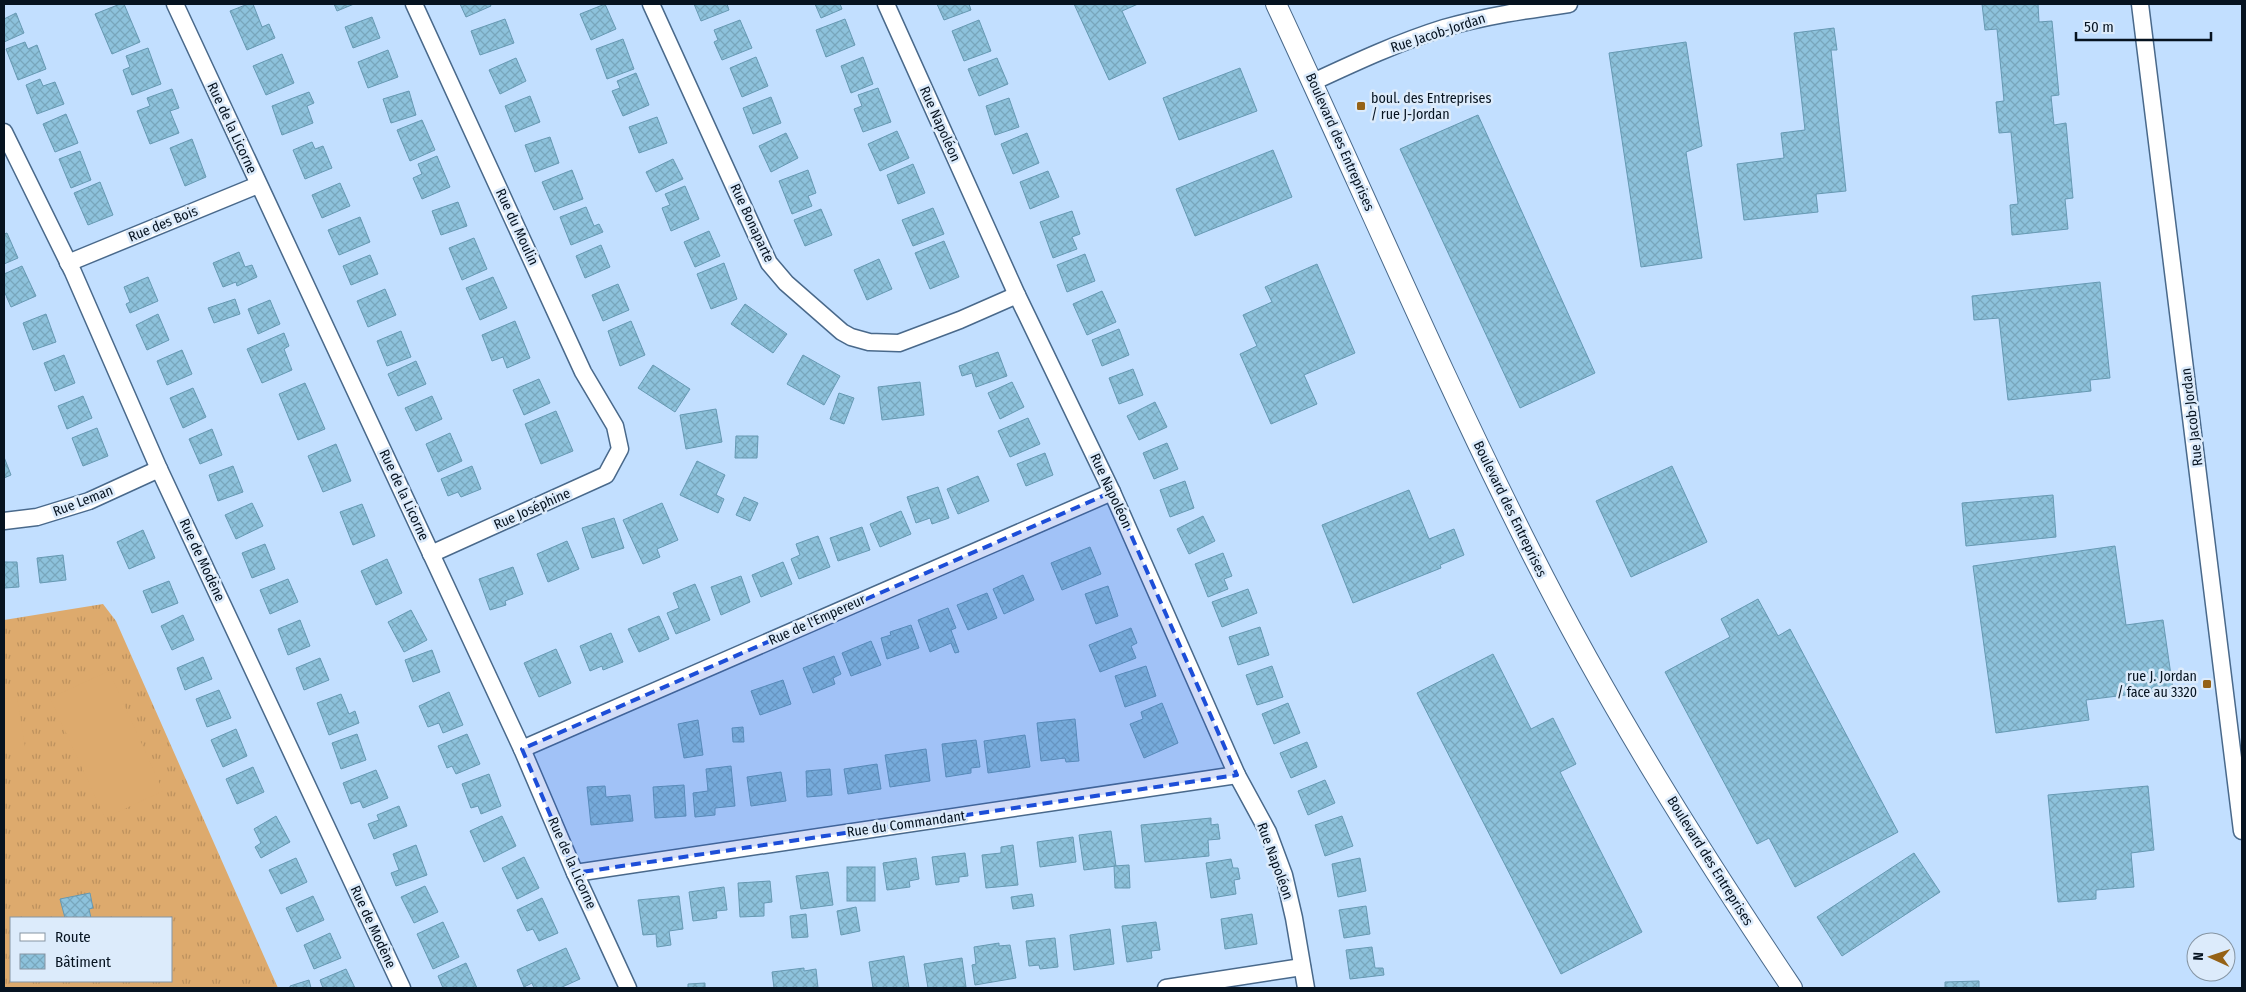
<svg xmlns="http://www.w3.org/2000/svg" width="2246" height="992" font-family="'Fira Sans Condensed',sans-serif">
	<defs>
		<pattern id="grass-tufts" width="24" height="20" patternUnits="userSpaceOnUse" patternTransform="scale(1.25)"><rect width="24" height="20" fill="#ddaa6d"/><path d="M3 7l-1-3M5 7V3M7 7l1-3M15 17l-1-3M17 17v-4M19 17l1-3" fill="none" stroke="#bc915e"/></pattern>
		<pattern id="building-cross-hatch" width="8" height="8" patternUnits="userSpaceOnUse" patternTransform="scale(1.25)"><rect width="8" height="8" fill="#8dc2dc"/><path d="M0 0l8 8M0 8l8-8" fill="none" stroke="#78a6bc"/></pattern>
	</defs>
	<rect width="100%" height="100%" fill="#c2dfff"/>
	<path fill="url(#grass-tufts)" fill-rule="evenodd" d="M103 604 116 621 278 988H4V620ZM11 918H171V981H11Z"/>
	<g fill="#ddaa6d">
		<polygon points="109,671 163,791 105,818 50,698"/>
		<polygon points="17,697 25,747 4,750 4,699"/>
	</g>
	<g fill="url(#building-cross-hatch)" stroke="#6699b3">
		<polygon points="120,4 124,4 140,42 112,54 95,14"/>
		<polygon points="248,4 253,4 262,27 269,24 275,38 247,50 230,11"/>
		<polygon points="334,4 354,4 337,11"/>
		<polygon points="460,4 490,4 491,6 466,17"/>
		<polygon points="605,4 616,29 591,40 580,14"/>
		<polygon points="694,4 727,4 729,10 701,21"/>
		<polygon points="815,4 840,4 842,9 821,18"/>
		<polygon points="937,4 969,4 971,10 944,20"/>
		<polygon points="1074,4 1138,4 1122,11 1146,63 1109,80"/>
		<polygon points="1982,4 2038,4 2039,22 2052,21 2059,95 2051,96 2054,125 2066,123 2073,198 2065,199 2068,229 2012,235 2010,205 2018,204 2011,132 1999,133 1996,102 2004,101 1997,29 1985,30"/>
		<polygon points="16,13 24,33 4,42 4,19"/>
		<polygon points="372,17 380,38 353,48 345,27"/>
		<polygon points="505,19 514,43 480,55 471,31"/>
		<polygon points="845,19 855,45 826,57 816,30"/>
		<polygon points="740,20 752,48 722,60 714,42 718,40 714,30"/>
		<polygon points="979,20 991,51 964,61 952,31"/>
		<polygon points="1834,28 1837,50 1831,50 1846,191 1816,194 1818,212 1744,220 1737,164 1784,158 1781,133 1805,130 1794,33"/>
		<polygon points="623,39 634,69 607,79 596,49"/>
		<polygon points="25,42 28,49 37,45 46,69 18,80 6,49"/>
		<polygon points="1686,42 1702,146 1686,152 1702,258 1641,267 1609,53"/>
		<polygon points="148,48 161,84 132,95 123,70 130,67 126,56"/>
		<polygon points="388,50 398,77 368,88 358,62"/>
		<polygon points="282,54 294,83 266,95 253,66"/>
		<polygon points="756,57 768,86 742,97 730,68"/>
		<polygon points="863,57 873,84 851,93 841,66"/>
		<polygon points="516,58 526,81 500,94 489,70"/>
		<polygon points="997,58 1008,84 979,96 968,69"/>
		<polygon points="1240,68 1257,111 1179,140 1163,98"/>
		<polygon points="636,73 649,105 623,116 612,91 620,88 617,81"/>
		<polygon points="40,79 43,86 55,82 64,104 37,114 26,85"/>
		<polygon points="878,88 891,122 863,132 854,109 862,106 858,95"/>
		<polygon points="172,89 179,108 170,111 179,133 150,144 137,111 150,106 147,98"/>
		<polygon points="409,91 416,115 391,123 383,99"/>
		<polygon points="309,92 314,103 307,106 313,123 282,135 272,106"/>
		<polygon points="530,96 540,122 515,132 505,106"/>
		<polygon points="771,97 781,123 753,134 743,108"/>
		<polygon points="1009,98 1019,127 995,135 986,106"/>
		<polygon points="66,114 78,143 55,152 43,124"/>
		<polygon points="1478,115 1595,373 1520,408 1400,149"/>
		<polygon points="657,117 667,143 639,153 629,127"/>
		<polygon points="422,120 435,150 410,161 397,130"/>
		<polygon points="897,131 909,158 880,171 868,144"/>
		<polygon points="786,133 798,158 771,172 759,146"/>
		<polygon points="1027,133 1039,163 1013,174 1001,144"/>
		<polygon points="550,137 559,163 535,172 525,145"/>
		<polygon points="192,139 206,177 185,186 170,148"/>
		<polygon points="312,142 315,149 323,146 332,168 305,179 293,150"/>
		<polygon points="1273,150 1292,197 1195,236 1176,189"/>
		<polygon points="80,151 91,180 71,188 59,159"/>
		<polygon points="437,156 450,187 422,199 413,178 422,174 418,164"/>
		<polygon points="673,159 683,179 656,192 646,172"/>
		<polygon points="913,164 925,193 898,204 887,175"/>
		<polygon points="572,170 583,199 554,210 542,182"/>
		<polygon points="808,170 816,193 808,196 812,206 792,214 779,181"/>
		<polygon points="1048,171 1059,197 1030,209 1020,182"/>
		<polygon points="100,182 113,215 88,225 74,193"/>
		<polygon points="340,183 350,206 322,218 312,195"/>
		<polygon points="685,186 699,219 671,231 662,208 670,205 665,194"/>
		<polygon points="458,202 467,226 441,235 432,211"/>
		<polygon points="586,207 594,226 599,224 603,232 571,245 560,217"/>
		<polygon points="933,208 944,234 913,246 902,220"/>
		<polygon points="821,209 832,235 805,246 794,220"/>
		<polygon points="1072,211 1080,234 1072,237 1077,249 1053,258 1040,222"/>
		<polygon points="360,217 370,242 339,255 328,230"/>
		<polygon points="709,231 720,256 695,267 684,242"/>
		<polygon points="7,233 18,258 4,264 4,234"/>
		<polygon points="474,238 487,269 462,280 449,248"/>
		<polygon points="944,241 959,277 930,289 915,253"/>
		<polygon points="601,245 610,267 585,278 576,256"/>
		<polygon points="239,252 245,267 252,265 257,277 237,286 236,282 223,287 213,263"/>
		<polygon points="1085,254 1095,281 1067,292 1057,265"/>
		<polygon points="370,255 378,274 351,285 343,266"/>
		<polygon points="879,259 892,289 867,300 854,270"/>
		<polygon points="724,263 737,299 711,309 697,274"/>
		<polygon points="1317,264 1355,353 1304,375 1317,404 1271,424 1240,354 1257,346 1243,315 1272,302 1265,287"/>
		<polygon points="22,266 36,296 11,307 4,291 4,274"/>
		<polygon points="148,277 158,301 130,313 126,304 130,302 124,287"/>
		<polygon points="493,277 507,308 480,320 466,288"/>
		<polygon points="2100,282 2110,378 2090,380 2091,391 2008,400 1999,318 1974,320 1972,296"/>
		<polygon points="618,284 629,310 603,321 592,295"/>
		<polygon points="385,289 396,315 368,327 357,301"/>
		<polygon points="1102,291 1116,322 1087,335 1073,304"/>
		<polygon points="235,299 240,314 214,323 208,308"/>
		<polygon points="270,300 280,324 258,334 248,309"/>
		<polygon points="745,304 787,334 773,353 731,324"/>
		<polygon points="46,314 56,342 33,350 23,323"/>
		<polygon points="158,314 169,340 147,350 136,325"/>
		<polygon points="515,321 530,358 507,368 503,357 492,361 482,335"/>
		<polygon points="631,321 645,355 620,366 608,331"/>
		<polygon points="1119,329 1129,355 1102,366 1092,340"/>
		<polygon points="401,331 411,357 387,366 377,341"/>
		<polygon points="284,333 289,346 284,349 292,370 262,383 247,349"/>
		<polygon points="182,350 192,374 167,385 157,361"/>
		<polygon points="998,352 1007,376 976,387 972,373 962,376 959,366"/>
		<polygon points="64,355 75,383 55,391 44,363"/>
		<polygon points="803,355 840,376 824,405 787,384"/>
		<polygon points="416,361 426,384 398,396 388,374"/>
		<polygon points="653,365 690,389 675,412 638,388"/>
		<polygon points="1133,369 1143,395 1119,404 1109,378"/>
		<polygon points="539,379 550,403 524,415 513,390"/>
		<polygon points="920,382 924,415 882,420 878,387"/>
		<polygon points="1012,382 1024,407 1000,419 988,393"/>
		<polygon points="305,383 325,429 298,440 279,394"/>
		<polygon points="193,388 206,417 183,428 170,398"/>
		<polygon points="839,393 854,398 844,424 830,419"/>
		<polygon points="83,396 92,418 67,429 58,406"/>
		<polygon points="432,396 442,419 416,431 405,408"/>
		<polygon points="1155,402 1167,427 1139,440 1127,416"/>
		<polygon points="716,409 722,442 686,449 680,415"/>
		<polygon points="556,411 573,451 541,464 525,424"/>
		<polygon points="1028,418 1040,444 1010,457 998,431"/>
		<polygon points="97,428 108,456 83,466 72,438"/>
		<polygon points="212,429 222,455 200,464 189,439"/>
		<polygon points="450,433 462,461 438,472 426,444"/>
		<polygon points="736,436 758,436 757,458 735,458"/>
		<polygon points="1167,443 1178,469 1154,479 1143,453"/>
		<polygon points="336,444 351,481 323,492 308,456"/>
		<polygon points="1045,453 1053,475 1026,486 1017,464"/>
		<polygon points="4,457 11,475 4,478"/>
		<polygon points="697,461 725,475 716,495 724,499 718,513 680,495"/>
		<polygon points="233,466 243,492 218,501 209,475"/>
		<polygon points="472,466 481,489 461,497 458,492 448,496 441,479"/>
		<polygon points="1672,466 1707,542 1631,577 1596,501"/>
		<polygon points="978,476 989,501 958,514 947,489"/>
		<polygon points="1185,481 1194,508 1170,517 1160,490"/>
		<polygon points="938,487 949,518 932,524 930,518 916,523 907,497"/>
		<polygon points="1409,490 1429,539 1454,529 1464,555 1440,565 1441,568 1353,603 1322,525"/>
		<polygon points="2053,495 2056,537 1966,546 1962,503"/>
		<polygon points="744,497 758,503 750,521 736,515"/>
		<polygon points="252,503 263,526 236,539 225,515"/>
		<polygon points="662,503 678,540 657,549 660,557 643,564 623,520"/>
		<polygon points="362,504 375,536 353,545 340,512"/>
		<polygon points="901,511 911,534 880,547 870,524"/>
		<polygon points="1203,516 1215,541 1189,554 1177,529"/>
		<polygon points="614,518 624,548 592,558 582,528"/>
		<polygon points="862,527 870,550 838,561 830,538"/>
		<polygon points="143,530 155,558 129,569 117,542"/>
		<polygon points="818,536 830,567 799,579 791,559 800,555 796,544"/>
		<polygon points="567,541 579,569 548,582 537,554"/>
		<polygon points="265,544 275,569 252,578 242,553"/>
		<polygon points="2115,546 2126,625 2163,620 2173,689 2086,700 2089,720 1996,733 1973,566"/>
		<polygon points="1090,547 1101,574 1062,590 1051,563"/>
		<polygon points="1223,553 1232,576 1224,579 1228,589 1208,597 1195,564"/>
		<polygon points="63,555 66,580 40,583 37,558"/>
		<polygon points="387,559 402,593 376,605 361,571"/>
		<polygon points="4,562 17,562 19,587 4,588"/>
		<polygon points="783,562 792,584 761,597 752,575"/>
		<polygon points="513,567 523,594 505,601 506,605 490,610 479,579"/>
		<polygon points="1023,575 1034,600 1004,614 993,589"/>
		<polygon points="741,576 750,602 721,615 711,587"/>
		<polygon points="288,579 298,602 270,614 260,590"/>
		<polygon points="169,581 178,603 152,613 143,591"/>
		<polygon points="695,584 710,620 676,634 667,613 679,608 673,593"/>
		<polygon points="1108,586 1118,616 1096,624 1085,594"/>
		<polygon points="1248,589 1257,613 1222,627 1212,602"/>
		<polygon points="987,593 997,618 968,630 957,605"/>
		<polygon points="1758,599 1778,636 1790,629 1898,832 1795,887 1769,838 1757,844 1665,672 1730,637 1721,619"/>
		<polygon points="948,608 956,628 951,630 959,652 955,653 951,643 930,652 918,620"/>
		<polygon points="411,610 427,640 404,652 388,622"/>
		<polygon points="183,615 194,640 172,650 161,626"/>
		<polygon points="659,616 669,639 639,652 628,629"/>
		<polygon points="300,620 310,646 288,655 278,629"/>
		<polygon points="911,625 919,648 887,659 881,638 891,635 890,632"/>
		<polygon points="1260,627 1269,655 1238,665 1229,637"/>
		<polygon points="1131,628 1137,643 1131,646 1136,658 1100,672 1089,645"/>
		<polygon points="611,633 623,662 603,670 602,666 590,671 580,646"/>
		<polygon points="871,641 881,665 851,676 842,653"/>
		<polygon points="556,649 571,683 539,697 524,663"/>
		<polygon points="432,650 440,672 413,682 405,660"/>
		<polygon points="1493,654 1531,729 1553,718 1576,764 1560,772 1642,932 1561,974 1417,693"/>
		<polygon points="834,656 841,674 833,678 835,684 813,693 803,668"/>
		<polygon points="203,657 212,679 185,690 177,668"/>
		<polygon points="320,658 329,680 304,690 296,668"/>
		<polygon points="1146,666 1156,696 1125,707 1115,676"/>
		<polygon points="1272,666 1283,697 1257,705 1246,675"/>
		<polygon points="783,680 791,704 760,715 751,691"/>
		<polygon points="219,690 231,718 207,727 196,699"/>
		<polygon points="449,692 463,725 443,733 439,723 428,727 419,706"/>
		<polygon points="341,694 349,714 355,711 359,723 329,735 317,703"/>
		<polygon points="1162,703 1178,743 1144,758 1130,724 1143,719 1141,712"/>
		<polygon points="1288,703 1300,733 1274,744 1262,714"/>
		<polygon points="1075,719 1079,761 1066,762 1065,758 1041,761 1037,723"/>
		<polygon points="698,720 703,755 684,758 678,724"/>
		<polygon points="743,727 744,742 733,742 732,728"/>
		<polygon points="236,729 247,756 223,767 211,740"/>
		<polygon points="357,734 366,760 341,769 332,743"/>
		<polygon points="467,734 480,764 456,774 452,766 447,768 438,746"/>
		<polygon points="1025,735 1030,767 988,773 984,741"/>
		<polygon points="976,740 980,767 971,768 971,773 946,777 942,744"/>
		<polygon points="1307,742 1317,767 1291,778 1280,753"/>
		<polygon points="926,749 930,781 890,787 885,755"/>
		<polygon points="877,764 881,789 848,794 844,769"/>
		<polygon points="731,766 735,806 715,808 715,815 695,817 693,793 708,791 706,769"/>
		<polygon points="253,767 264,792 237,804 226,779"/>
		<polygon points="830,769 832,795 807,797 806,771"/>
		<polygon points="376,770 388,798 363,808 360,801 351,804 343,783"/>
		<polygon points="781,772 786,801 751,806 747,777"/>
		<polygon points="489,774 501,806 481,814 478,806 471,808 462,784"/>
		<polygon points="1325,780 1335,803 1308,815 1298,791"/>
		<polygon points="684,785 686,816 655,818 653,787"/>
		<polygon points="605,786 606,797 630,795 633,821 591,825 587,787"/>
		<polygon points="2148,786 2154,850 2131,853 2134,887 2096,890 2096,899 2058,902 2048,795"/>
		<polygon points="399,806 407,826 374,839 368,824 379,820 377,815"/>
		<polygon points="276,816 290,842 261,858 255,847 261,843 254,829"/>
		<polygon points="502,816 516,846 484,862 470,831"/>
		<polygon points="1342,816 1353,846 1325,856 1315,825"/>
		<polygon points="1211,818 1211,825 1218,824 1220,839 1208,840 1209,856 1145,862 1141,825"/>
		<polygon points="1111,831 1116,866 1084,870 1079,835"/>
		<polygon points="1073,837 1076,862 1040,867 1037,842"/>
		<polygon points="416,845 427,875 396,886 391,873 399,870 393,854"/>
		<polygon points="1013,845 1018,885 986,888 982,855 1001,853 1001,847"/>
		<polygon points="965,853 968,876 959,877 959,882 936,885 932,857"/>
		<polygon points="1914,853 1940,892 1842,956 1817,917"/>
		<polygon points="524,857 539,888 517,899 502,868"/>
		<polygon points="296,858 307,882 281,894 269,870"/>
		<polygon points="916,858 919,879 909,881 910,887 887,890 883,863"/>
		<polygon points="1360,858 1366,891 1338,897 1332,864"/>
		<polygon points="1231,859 1233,868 1238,868 1240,879 1234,880 1236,894 1211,898 1206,863"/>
		<polygon points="1129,865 1130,888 1115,888 1114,866"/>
		<rect x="847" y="867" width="28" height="34"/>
		<polygon points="828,872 833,905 801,909 796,876"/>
		<polygon points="770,881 772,902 764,903 764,916 740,917 738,883"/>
		<polygon points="425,886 438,912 414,923 401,897"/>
		<polygon points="724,887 727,910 716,911 717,918 693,921 689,892"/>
		<polygon points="90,893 93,908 89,909 91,918 65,918 60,899"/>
		<polygon points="1032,894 1034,906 1013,909 1011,897"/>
		<polygon points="313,896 324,920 297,932 286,908"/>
		<polygon points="679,896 683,929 669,931 671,945 657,947 656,934 643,935 638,900"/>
		<polygon points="542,898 558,933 539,941 533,929 527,931 517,910"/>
		<polygon points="1366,906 1370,934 1344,938 1339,910"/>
		<polygon points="856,907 860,931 841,935 837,911"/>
		<polygon points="806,914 808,937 792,938 790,916"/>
		<polygon points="1252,914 1257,944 1225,949 1221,919"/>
		<polygon points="443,922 459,957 433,969 417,934"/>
		<polygon points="1156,922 1160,950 1151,951 1152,958 1127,962 1122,926"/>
		<polygon points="1110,929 1114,964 1074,970 1070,935"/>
		<polygon points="330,933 341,958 314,969 304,945"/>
		<polygon points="1055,938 1058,967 1040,969 1039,965 1029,966 1026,941"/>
		<polygon points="999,943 999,946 1010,945 1016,978 975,985 972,965 976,964 974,947"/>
		<polygon points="1372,947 1375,968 1383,968 1384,975 1350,979 1346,950"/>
		<polygon points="566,948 580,979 560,988 534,988 532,983 524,987 517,970"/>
		<polygon points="904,956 909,988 873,988 869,962"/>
		<polygon points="962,958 966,987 928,988 924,964"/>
		<polygon points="466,963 477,988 443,988 438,976"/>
		<polygon points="804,968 804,971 816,969 818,988 774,988 772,972"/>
		<polygon points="346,969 355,988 323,988 320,980"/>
		<polygon points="309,980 311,988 290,988 290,986"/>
		<polygon points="1979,981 1979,988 1945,988 1945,982"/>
		<polygon points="705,983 705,988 688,988 688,984"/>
	</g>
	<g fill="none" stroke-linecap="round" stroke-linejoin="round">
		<defs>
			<g id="minor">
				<polyline points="175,4 522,749 575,873 628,988"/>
				<polyline points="414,4 583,372 615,426 620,449 606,475 431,554"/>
				<polyline points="651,4 769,263 786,283 842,332 851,337 869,342 899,343 960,320 1017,295"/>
				<polyline points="886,4 1017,295 1112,492 1237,775 1268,832 1284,875 1294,918 1306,988"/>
				<polyline points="2140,4 2242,831"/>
				<path d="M1313 82C1356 62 1399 42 1444 28 1485 16 1527 10 1569 4"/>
				<polyline points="4,132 73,272 159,469 402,988"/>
				<polyline points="68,263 258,185"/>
				<polyline points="4,521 37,517 89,501 159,469"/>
				<polyline points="522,749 1112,492"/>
				<polyline points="575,873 1237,775"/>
				<polyline points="1166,988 1302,967"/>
			</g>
			<path id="tertiary" d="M1276 4C1361 186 1440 372 1531 552 1607 703 1698 848 1792 988"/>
		</defs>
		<use href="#minor" stroke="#49698b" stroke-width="19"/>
		<use href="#tertiary" stroke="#49698b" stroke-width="22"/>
		<use href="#minor" stroke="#fff" stroke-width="16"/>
		<use href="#tertiary" stroke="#fff" stroke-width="20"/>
	</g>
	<path fill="#1d4ed8" fill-opacity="0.2" stroke="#1d4ed8" stroke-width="4" stroke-dasharray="10 6" stroke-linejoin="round" d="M1112 492 1237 775 575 873 522 749Z"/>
	<g fill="#956216" stroke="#dcebfb" stroke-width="2">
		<rect x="1356" y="101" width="10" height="10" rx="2.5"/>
		<rect x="2202" y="679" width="10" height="10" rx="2.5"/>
	</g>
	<g text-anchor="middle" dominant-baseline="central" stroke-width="5" stroke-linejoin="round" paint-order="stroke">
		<g font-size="14" fill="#061320" stroke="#dcebfb">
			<text transform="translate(1438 33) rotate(-18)">Rue Jacob-Jordan</text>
			<text transform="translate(940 124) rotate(66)">Rue Napoléon</text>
			<text transform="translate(232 128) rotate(65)">Rue de la Licorne</text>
			<text transform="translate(1340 142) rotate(66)">Boulevard des Entreprises</text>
			<text transform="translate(752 223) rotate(65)">Rue Bonaparte</text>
			<text transform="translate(163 224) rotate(-22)">Rue des Bois</text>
			<text transform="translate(517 227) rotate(65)">Rue du Moulin</text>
			<text transform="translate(2192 417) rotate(-97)">Rue Jacob-Jordan</text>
			<text transform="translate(1111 491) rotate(65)">Rue Napoléon</text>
			<text transform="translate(404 495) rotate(65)">Rue de la Licorne</text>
			<text transform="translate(83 501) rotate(-21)">Rue Leman</text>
			<text transform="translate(532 509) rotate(-24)">Rue Joséphine</text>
			<text transform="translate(1510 509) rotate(64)">Boulevard des Entreprises</text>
			<text transform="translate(202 560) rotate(65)">Rue de Modène</text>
			<text transform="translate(817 620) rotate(-24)">Rue de l'Empereur</text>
			<text transform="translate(906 824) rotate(-8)">Rue du Commandant</text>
			<text transform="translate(1275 861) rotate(70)">Rue Napoléon</text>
			<text transform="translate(1710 861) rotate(58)">Boulevard des Entreprises</text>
			<text transform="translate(572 863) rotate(66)">Rue de la Licorne</text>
			<text transform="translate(373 927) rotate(65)">Rue de Modène</text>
		</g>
		<g font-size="14" fill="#061320" stroke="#dcebfb" text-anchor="start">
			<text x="1371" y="98">boul. des Entreprises<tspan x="1371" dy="16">/ rue J-Jordan</tspan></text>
			<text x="2197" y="676" text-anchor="end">rue J. Jordan<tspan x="2197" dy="16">/ face au 3320</tspan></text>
		</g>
	</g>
	<rect width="2246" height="992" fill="none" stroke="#061320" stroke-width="10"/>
	<rect x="10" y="917" width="162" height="65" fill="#dcebfb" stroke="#8695a3"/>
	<rect x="20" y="933" width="25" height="8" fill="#ffffff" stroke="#8695a3"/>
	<text x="55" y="942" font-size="15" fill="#061320">Route</text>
	<rect x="20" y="954" width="25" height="15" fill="url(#building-cross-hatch)" stroke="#8695a3"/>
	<text x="55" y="967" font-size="15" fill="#061320">Bâtiment</text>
	<g transform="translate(2211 957) rotate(273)"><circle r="24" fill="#dcebfb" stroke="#8695a3"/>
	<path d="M0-4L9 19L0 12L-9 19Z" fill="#956216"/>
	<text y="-8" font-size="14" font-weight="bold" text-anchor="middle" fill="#061320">N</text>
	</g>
	<path d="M2076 32v8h135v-8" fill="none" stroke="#061320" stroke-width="2.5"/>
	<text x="2084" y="32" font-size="15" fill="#061320" stroke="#dcebfb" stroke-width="4" paint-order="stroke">50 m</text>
</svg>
